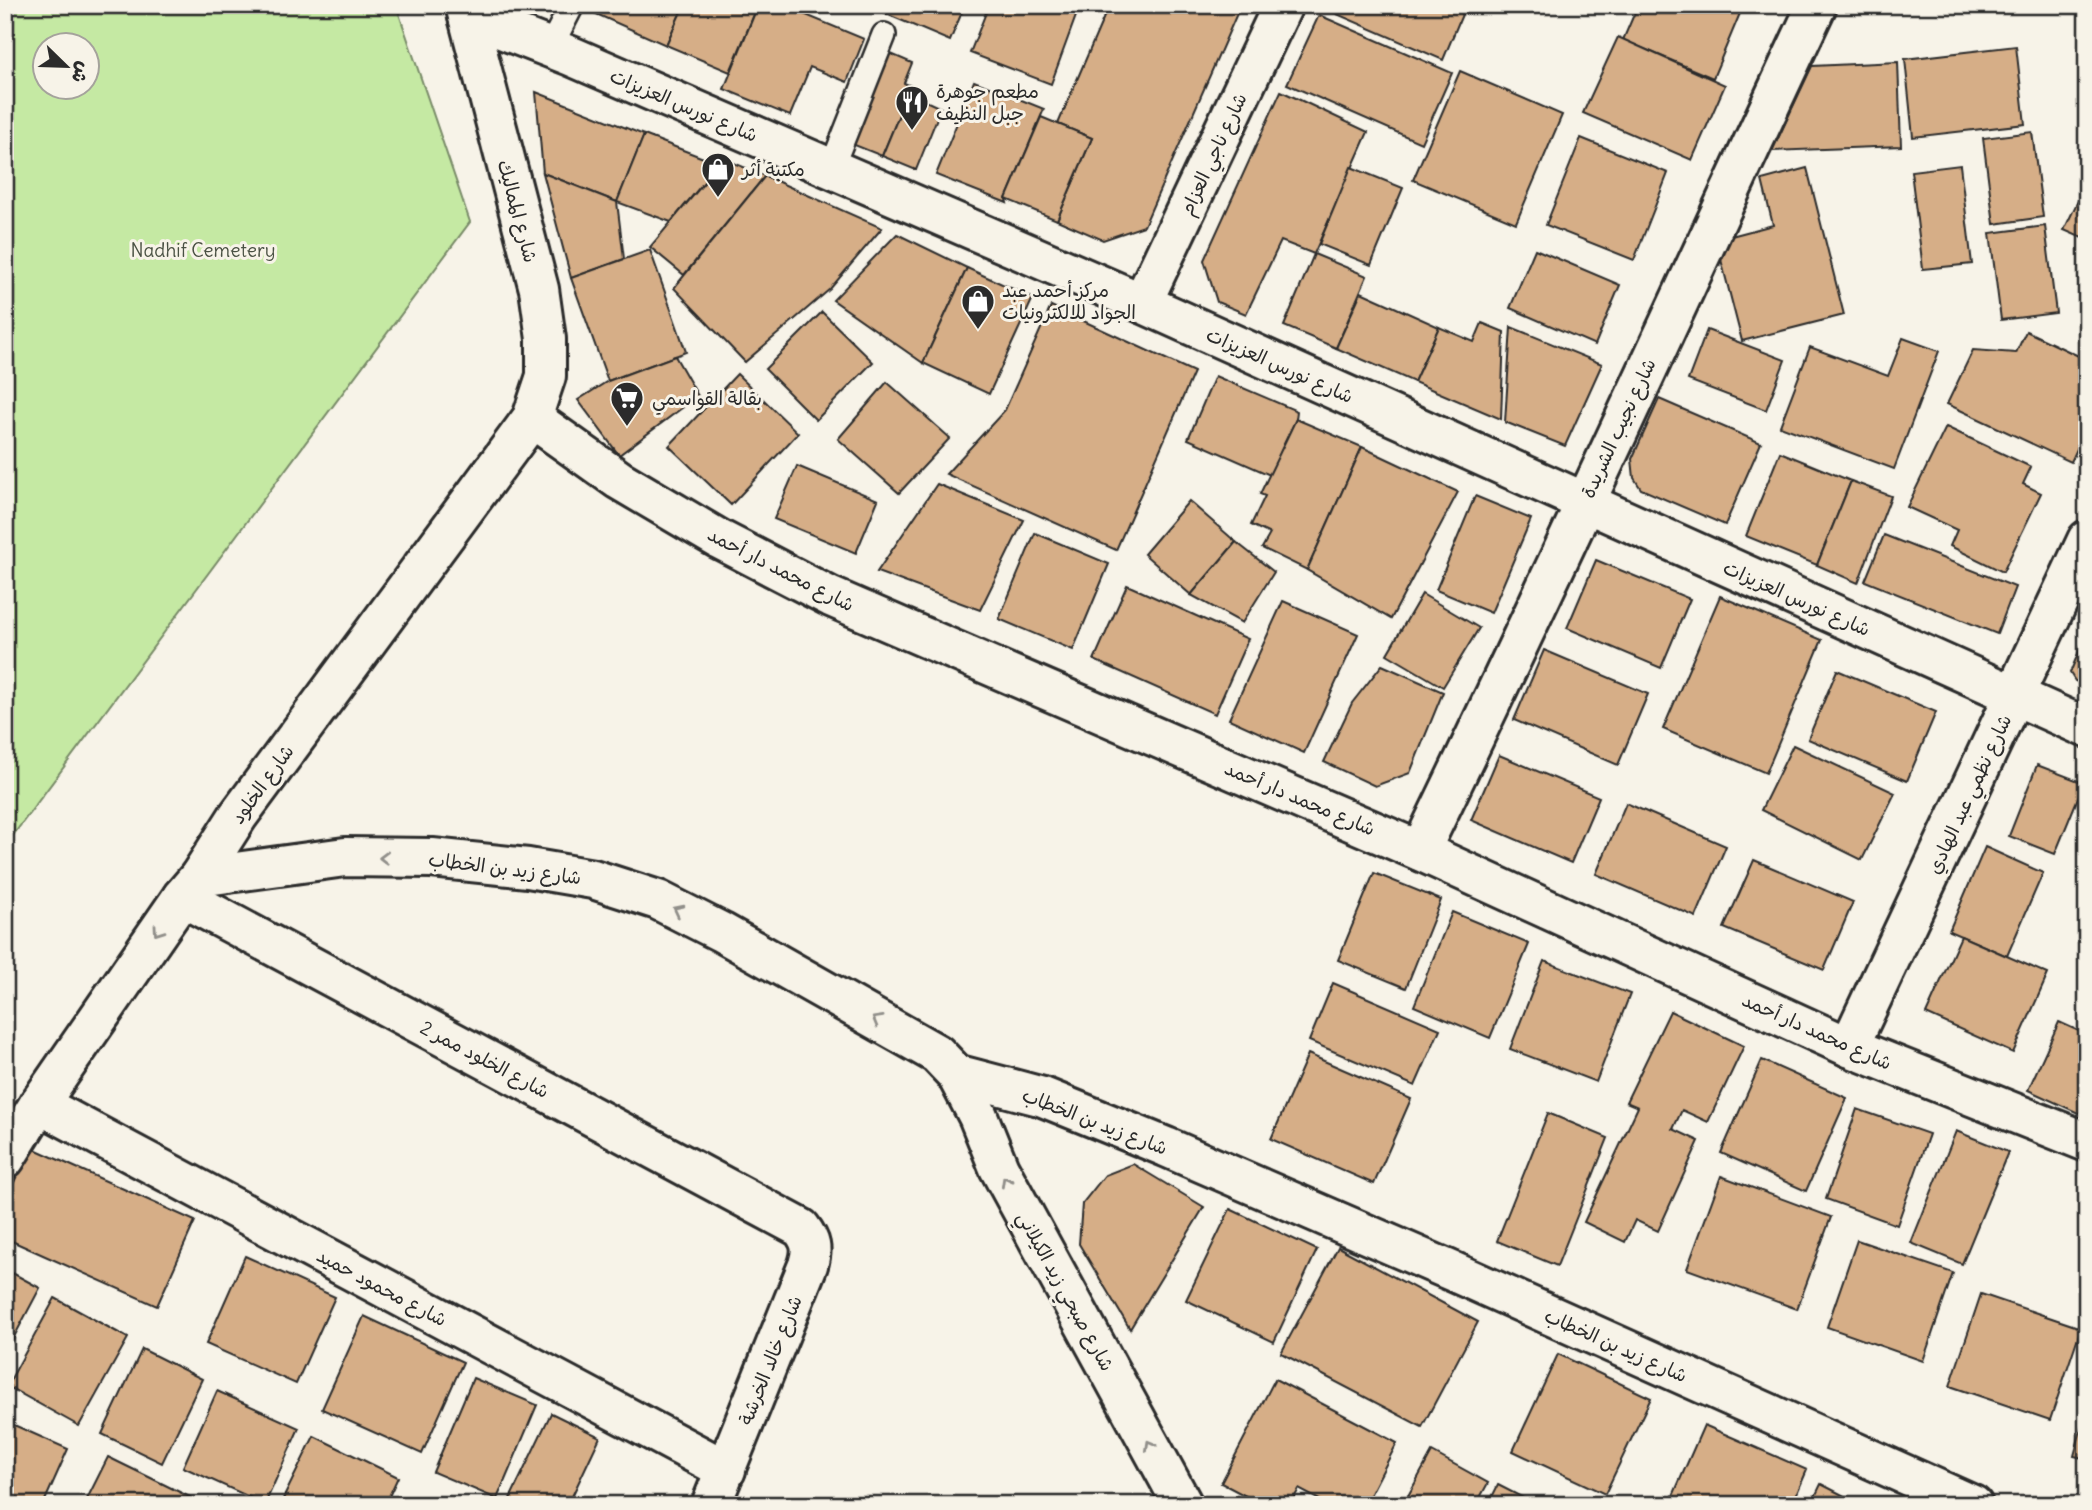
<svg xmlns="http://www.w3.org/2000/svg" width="2092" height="1510" font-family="Delius,'Playpen Sans Arabic',sans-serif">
	<rect width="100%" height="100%" fill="#f7f3e8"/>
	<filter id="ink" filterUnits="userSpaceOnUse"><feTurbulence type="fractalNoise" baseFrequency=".0143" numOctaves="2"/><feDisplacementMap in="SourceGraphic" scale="14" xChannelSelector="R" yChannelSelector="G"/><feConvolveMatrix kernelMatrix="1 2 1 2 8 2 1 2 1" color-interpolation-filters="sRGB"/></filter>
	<g filter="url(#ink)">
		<path fill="#c5e9a3" stroke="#788a67" stroke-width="2" fill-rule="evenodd" d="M5 5H396L470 222 5 846ZM46 46H88V88H46Z"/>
		<g fill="#d6ae87" stroke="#2b2b2b" stroke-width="2">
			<polygon points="587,5 684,5 666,45 585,9"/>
			<polygon points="684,5 758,5 730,72 666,45"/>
			<polygon points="758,5 782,5 864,39 847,82 810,67 790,116 724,89"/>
			<polygon points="865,5 965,5 950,41"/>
			<polygon points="989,5 1080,5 1051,84 970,53"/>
			<polygon points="1109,5 1232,5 1239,9 1144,226 1103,240 1057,220 1092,138 1058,124"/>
			<polygon points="1324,5 1466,5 1443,60 1323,8"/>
			<polygon points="1638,5 1728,5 1741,11 1713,78 1623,40"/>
			<polygon points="1319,15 1452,73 1421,143 1287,84"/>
			<polygon points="1618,37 1725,85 1692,160 1583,113"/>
			<polygon points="2016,46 2025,124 1913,137 1905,59"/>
			<polygon points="884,51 912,63 904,83 911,86 882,156 847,142"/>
			<polygon points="1898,62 1901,146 1772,151 1812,66"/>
			<polygon points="1460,71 1562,115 1516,223 1413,180"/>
			<polygon points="974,81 1044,109 1006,199 1007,203 936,175"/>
			<polygon points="1281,91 1368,132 1314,254 1281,241 1246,314 1217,302 1204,260"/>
			<polygon points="536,92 644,135 617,202 543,173"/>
			<polygon points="908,93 941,108 916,170 882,156"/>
			<polygon points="1041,117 1092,138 1057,220 1006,199"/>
			<polygon points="2032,132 2043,217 1994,224 1983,138"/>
			<polygon points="644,135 719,164 671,222 617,202"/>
			<polygon points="1581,138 1668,173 1634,260 1546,225"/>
			<polygon points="724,159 765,176 684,275 650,247"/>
			<polygon points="1960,165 1972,264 1923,269 1911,171"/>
			<polygon points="1351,167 1403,188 1371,265 1319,244"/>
			<polygon points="1807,168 1844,315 1742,341 1716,240 1773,225 1762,180"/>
			<polygon points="543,173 617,202 624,259 571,278"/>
			<polygon points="765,176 882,228 830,289 745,362 674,288"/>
			<polygon points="2086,184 2087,184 2087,240 2064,230"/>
			<polygon points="2045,226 2056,313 2001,320 1990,233"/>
			<polygon points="897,234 967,268 923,363 833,300"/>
			<polygon points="1535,249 1620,285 1595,345 1510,308"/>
			<polygon points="650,250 686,352 608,381 571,278"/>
			<polygon points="1314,254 1367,276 1336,348 1284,326"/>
			<polygon points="967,268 1033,298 989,394 923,363"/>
			<polygon points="1361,292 1439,327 1414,382 1336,348"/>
			<polygon points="1051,306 1194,372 1116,550 946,474 1005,410"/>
			<polygon points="822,312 873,362 816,420 765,369"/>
			<polygon points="1482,323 1504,332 1501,419 1414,382 1439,327 1474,342"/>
			<polygon points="1511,327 1602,364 1565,446 1505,422"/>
			<polygon points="1707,330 1785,360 1766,410 1688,380"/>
			<polygon points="2026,331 2087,360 2087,427 2071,462 1947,404 1973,350 2016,353"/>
			<polygon points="1903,338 1939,351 1894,469 1780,426 1810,347 1888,376"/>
			<polygon points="675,356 698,396 619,455 578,400 608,381"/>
			<polygon points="737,374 798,433 731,505 669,446"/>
			<polygon points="1215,376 1297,411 1296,419 1270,475 1188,439"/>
			<polygon points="887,382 950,438 899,493 838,439"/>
			<polygon points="1659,399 1761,443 1725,525 1641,489 1634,478 1632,459"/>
			<polygon points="1296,419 1362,447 1307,570 1262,548 1270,534 1251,525 1265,496 1260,494"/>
			<polygon points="1946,427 2031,467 2023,484 2041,493 2003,572 1950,546 1957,530 1907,507"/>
			<polygon points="1362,447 1458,492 1391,619 1307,570"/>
			<polygon points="1780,452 1851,481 1817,565 1746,536"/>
			<polygon points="797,466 878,500 856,553 774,519"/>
			<polygon points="1851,481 1891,496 1858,583 1817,565"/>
			<polygon points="937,484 1024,520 980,610 877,572"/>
			<polygon points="1475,496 1531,519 1491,613 1436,590"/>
			<polygon points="1189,501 1236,542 1191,595 1144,554"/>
			<polygon points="1035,533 1109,564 1073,650 999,619"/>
			<polygon points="1884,535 2015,587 1997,634 1865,581"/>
			<polygon points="1236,542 1274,572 1242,623 1191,595"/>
			<polygon points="1596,560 1690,599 1661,668 1567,628"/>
			<polygon points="1127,585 1248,639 1215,714 1094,660"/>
			<polygon points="1422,594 1479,628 1443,687 1387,654"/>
			<polygon points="1720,596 1822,640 1766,773 1663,729"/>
			<polygon points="1283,601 1358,634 1304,753 1229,719"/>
			<polygon points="2087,632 2087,686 2075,681 2070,673"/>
			<polygon points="1544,650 1648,694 1618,765 1514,720"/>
			<polygon points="1382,665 1443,692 1410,773 1375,786 1324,762 1352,703"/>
			<polygon points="1837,670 1936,712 1907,781 1808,739"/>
			<polygon points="1793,745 1895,793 1862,860 1761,810"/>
			<polygon points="1499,755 1599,797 1571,863 1471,820"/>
			<polygon points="2037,765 2084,783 2055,854 2009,836"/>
			<polygon points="1626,803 1726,846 1696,917 1596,874"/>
			<polygon points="1985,847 2043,873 2007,956 1949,931"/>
			<polygon points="1754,860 1853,902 1824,970 1724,928"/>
			<polygon points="1374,873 1441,900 1406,988 1338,960"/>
			<polygon points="1452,912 1529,944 1490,1038 1414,1006"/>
			<polygon points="1961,936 2048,974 2013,1053 1926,1014"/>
			<polygon points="1544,961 1630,994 1596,1082 1510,1049"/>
			<polygon points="1333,983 1440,1029 1415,1086 1309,1041"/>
			<polygon points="1670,1011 1744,1046 1708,1122 1682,1110 1673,1129 1699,1141 1658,1231 1635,1220 1625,1242 1584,1222 1638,1107 1626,1102"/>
			<polygon points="2059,1022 2083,1033 2087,1024 2087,1117 2028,1090"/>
			<polygon points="1308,1054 1411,1099 1374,1184 1271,1139"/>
			<polygon points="1762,1060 1847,1098 1806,1191 1721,1153"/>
			<polygon points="1857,1109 1929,1134 1897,1225 1826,1199"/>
			<polygon points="1548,1113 1608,1138 1557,1266 1497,1241"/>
			<polygon points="1956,1131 2008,1152 1962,1264 1911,1243"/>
			<polygon points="30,1147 195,1221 157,1306 5,1238 5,1202"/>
			<polygon points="1133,1164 1204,1207 1130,1329 1079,1244 1082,1204 1105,1175"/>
			<polygon points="1721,1176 1831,1217 1797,1309 1687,1269"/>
			<polygon points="1230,1209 1317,1250 1274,1342 1186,1300"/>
			<polygon points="1857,1240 1953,1273 1923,1361 1827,1327"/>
			<polygon points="1338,1247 1478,1322 1422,1427 1281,1353"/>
			<polygon points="245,1256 335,1297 296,1384 206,1344"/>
			<polygon points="5,1269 40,1288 5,1354"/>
			<polygon points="1981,1294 2081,1328 2050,1420 1950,1386"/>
			<polygon points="55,1298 128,1338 79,1426 7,1386"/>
			<polygon points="364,1316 463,1362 422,1454 322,1409"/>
			<polygon points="142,1349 202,1379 162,1463 102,1434"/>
			<polygon points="1558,1354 1651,1398 1605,1494 1513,1451"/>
			<polygon points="473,1378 537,1405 497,1499 433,1472"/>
			<polygon points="1275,1379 1397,1443 1365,1505 1329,1505 1299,1489 1290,1505 1263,1505 1221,1483"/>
			<polygon points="217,1391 299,1428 265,1504 183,1467"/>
			<polygon points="2087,1407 2087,1459 2074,1456"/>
			<polygon points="551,1413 600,1437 568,1505 507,1505"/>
			<polygon points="5,1421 68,1449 43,1505 32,1505 5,1493"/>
			<polygon points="1704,1425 1807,1470 1792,1505 1669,1505"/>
			<polygon points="314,1436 398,1477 385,1505 280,1505"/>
			<polygon points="1432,1452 1488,1483 1476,1505 1403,1505"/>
			<polygon points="108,1457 206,1505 84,1505"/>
			<polygon points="1821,1484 1862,1505 1811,1505"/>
			<polygon points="1498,1485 1537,1505 1488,1505"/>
		</g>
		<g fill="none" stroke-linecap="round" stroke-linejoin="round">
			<defs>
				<g id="service">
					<polyline points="550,48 572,5"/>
					<polyline points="831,169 884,35"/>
				</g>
				<g id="minor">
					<polyline points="468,16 571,56 1142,303 2087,728"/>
					<polyline points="1142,303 1283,5"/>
					<polyline points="532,418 619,480 719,539 831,597 1420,851 1849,1047 2087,1142"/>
					<path d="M1420 851C1556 571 1685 287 1817 5"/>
					<polyline points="199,877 345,857 432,858 528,868 593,879 658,900 721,932 937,1054 956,1074 1043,1097 1166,1147 1454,1272 1973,1505"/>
					<path d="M182 897 801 1228C811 1241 813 1249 808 1265L711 1505"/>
					<polyline points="1849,1047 2087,540"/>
					<polyline points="956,1074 978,1116 999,1168 1183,1505"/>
					<polyline points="39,1104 726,1470"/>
					<polyline points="5,1159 39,1104 182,897 199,877 238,816 532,418 546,376 546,339 539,289 465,5"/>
				</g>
			</defs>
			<use href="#service" stroke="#2b2b2b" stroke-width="28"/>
			<use href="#minor" stroke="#2b2b2b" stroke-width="44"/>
			<use href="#service" stroke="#f7f3e8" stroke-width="23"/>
			<use href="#minor" stroke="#f7f3e8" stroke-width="38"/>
		</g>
		<defs><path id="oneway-chevron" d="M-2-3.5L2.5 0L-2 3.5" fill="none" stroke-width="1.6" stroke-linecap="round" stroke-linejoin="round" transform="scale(1.75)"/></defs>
		<g stroke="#918f8a">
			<use href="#oneway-chevron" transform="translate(384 858) rotate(-179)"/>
			<use href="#oneway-chevron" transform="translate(678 910) rotate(-153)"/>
			<use href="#oneway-chevron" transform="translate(158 931) rotate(125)"/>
			<use href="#oneway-chevron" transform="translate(877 1020) rotate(-150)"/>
			<use href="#oneway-chevron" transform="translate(1006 1181) rotate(-119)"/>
			<use href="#oneway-chevron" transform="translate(1150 1445) rotate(-119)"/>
		</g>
	</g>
	<defs>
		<symbol id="restaurant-pin" viewBox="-11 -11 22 30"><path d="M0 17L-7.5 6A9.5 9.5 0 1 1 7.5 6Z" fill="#2b2b2b" stroke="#f7f3e8"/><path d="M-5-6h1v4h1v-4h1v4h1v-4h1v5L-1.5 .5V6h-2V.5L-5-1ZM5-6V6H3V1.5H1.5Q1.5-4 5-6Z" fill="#fff"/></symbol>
		<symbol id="shop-pin" viewBox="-11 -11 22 30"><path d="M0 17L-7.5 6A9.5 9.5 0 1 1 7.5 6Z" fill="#2b2b2b" stroke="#f7f3e8"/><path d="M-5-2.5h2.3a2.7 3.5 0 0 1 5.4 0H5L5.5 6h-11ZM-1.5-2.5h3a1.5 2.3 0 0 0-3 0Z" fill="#fff"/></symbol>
		<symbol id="supermarket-pin" viewBox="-11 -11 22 30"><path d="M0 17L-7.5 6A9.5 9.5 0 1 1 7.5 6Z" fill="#2b2b2b" stroke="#f7f3e8"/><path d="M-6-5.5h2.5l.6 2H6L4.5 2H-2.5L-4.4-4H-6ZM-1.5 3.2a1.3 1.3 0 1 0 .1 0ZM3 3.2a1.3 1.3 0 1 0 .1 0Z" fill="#fff"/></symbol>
	</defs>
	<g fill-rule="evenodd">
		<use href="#restaurant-pin" x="893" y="83" width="38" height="52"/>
		<use href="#shop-pin" x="699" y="150" width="38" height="52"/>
		<use href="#shop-pin" x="959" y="282" width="38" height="52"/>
		<use href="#supermarket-pin" x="608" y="379" width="38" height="52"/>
	</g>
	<g text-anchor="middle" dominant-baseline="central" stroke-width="6" stroke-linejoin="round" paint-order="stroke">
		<g font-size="19" fill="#2b2b2b" stroke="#f7f3e8" text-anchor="start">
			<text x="936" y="91">مطعم جوهرة<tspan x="936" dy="22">جبل النظيف</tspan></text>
			<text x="742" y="169">مكتبة أثر</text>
			<text x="1002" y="290">مركز أحمد عبد<tspan x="1002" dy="22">الجواد للالكترونيات</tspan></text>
			<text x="652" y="398">بقالة القواسمي</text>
		</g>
		<g font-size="19" fill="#2b2b2b" stroke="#f7f3e8">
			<text transform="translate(684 105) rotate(23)">شارع نورس العزيزات</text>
			<text transform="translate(1213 154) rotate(-65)">شارع ناجي العزام</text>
			<text transform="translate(518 211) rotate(75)">شارع المماليك</text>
			<text transform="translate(1280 365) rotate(24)">شارع نورس العزيزات</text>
			<text transform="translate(1618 428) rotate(-65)">شارع نجيب الشريدة</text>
			<text transform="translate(781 569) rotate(27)">شارع محمد دار أحمد</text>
			<text transform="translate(1797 598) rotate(24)">شارع نورس العزيزات</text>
			<text transform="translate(262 784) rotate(-54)">شارع الخلود</text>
			<text transform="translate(1969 794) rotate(-65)">شارع نظمي عبد الهادي</text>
			<text transform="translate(1300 798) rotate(23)">شارع محمد دار أحمد</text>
			<text transform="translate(505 868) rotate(7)">شارع زيد بن الخطاب</text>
			<text transform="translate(1817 1031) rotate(24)">شارع محمد دار أحمد</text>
			<text transform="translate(485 1059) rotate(28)">شارع الخلود ممر 2</text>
			<text transform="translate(1095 1121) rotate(21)">شارع زيد بن الخطاب</text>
			<text transform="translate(382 1287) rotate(28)">شارع محمود حميد</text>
			<text transform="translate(1066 1291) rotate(61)">شارع صبحي زيد الكيلاني</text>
			<text transform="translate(1616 1345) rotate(24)">شارع زيد بن الخطاب</text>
			<text transform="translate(770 1360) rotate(-68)">شارع خالد الخرشة</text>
		</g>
		<g font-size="19" fill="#4a5143" stroke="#f7f3e8">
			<text x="203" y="250">Nadhif Cemetery</text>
		</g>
	</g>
	<rect width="2092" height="1510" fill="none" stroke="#f7f3e8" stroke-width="28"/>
	<rect x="14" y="14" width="2064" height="1482" fill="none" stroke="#2b2b2b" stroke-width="2.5" filter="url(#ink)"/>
	<g transform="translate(66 66) rotate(113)"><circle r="33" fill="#f7f3e8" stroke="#a5a39c" stroke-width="2"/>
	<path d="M0-5L12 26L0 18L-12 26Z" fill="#2b2b2b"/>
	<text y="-10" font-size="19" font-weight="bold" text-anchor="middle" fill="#2b2b2b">ش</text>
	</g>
</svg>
